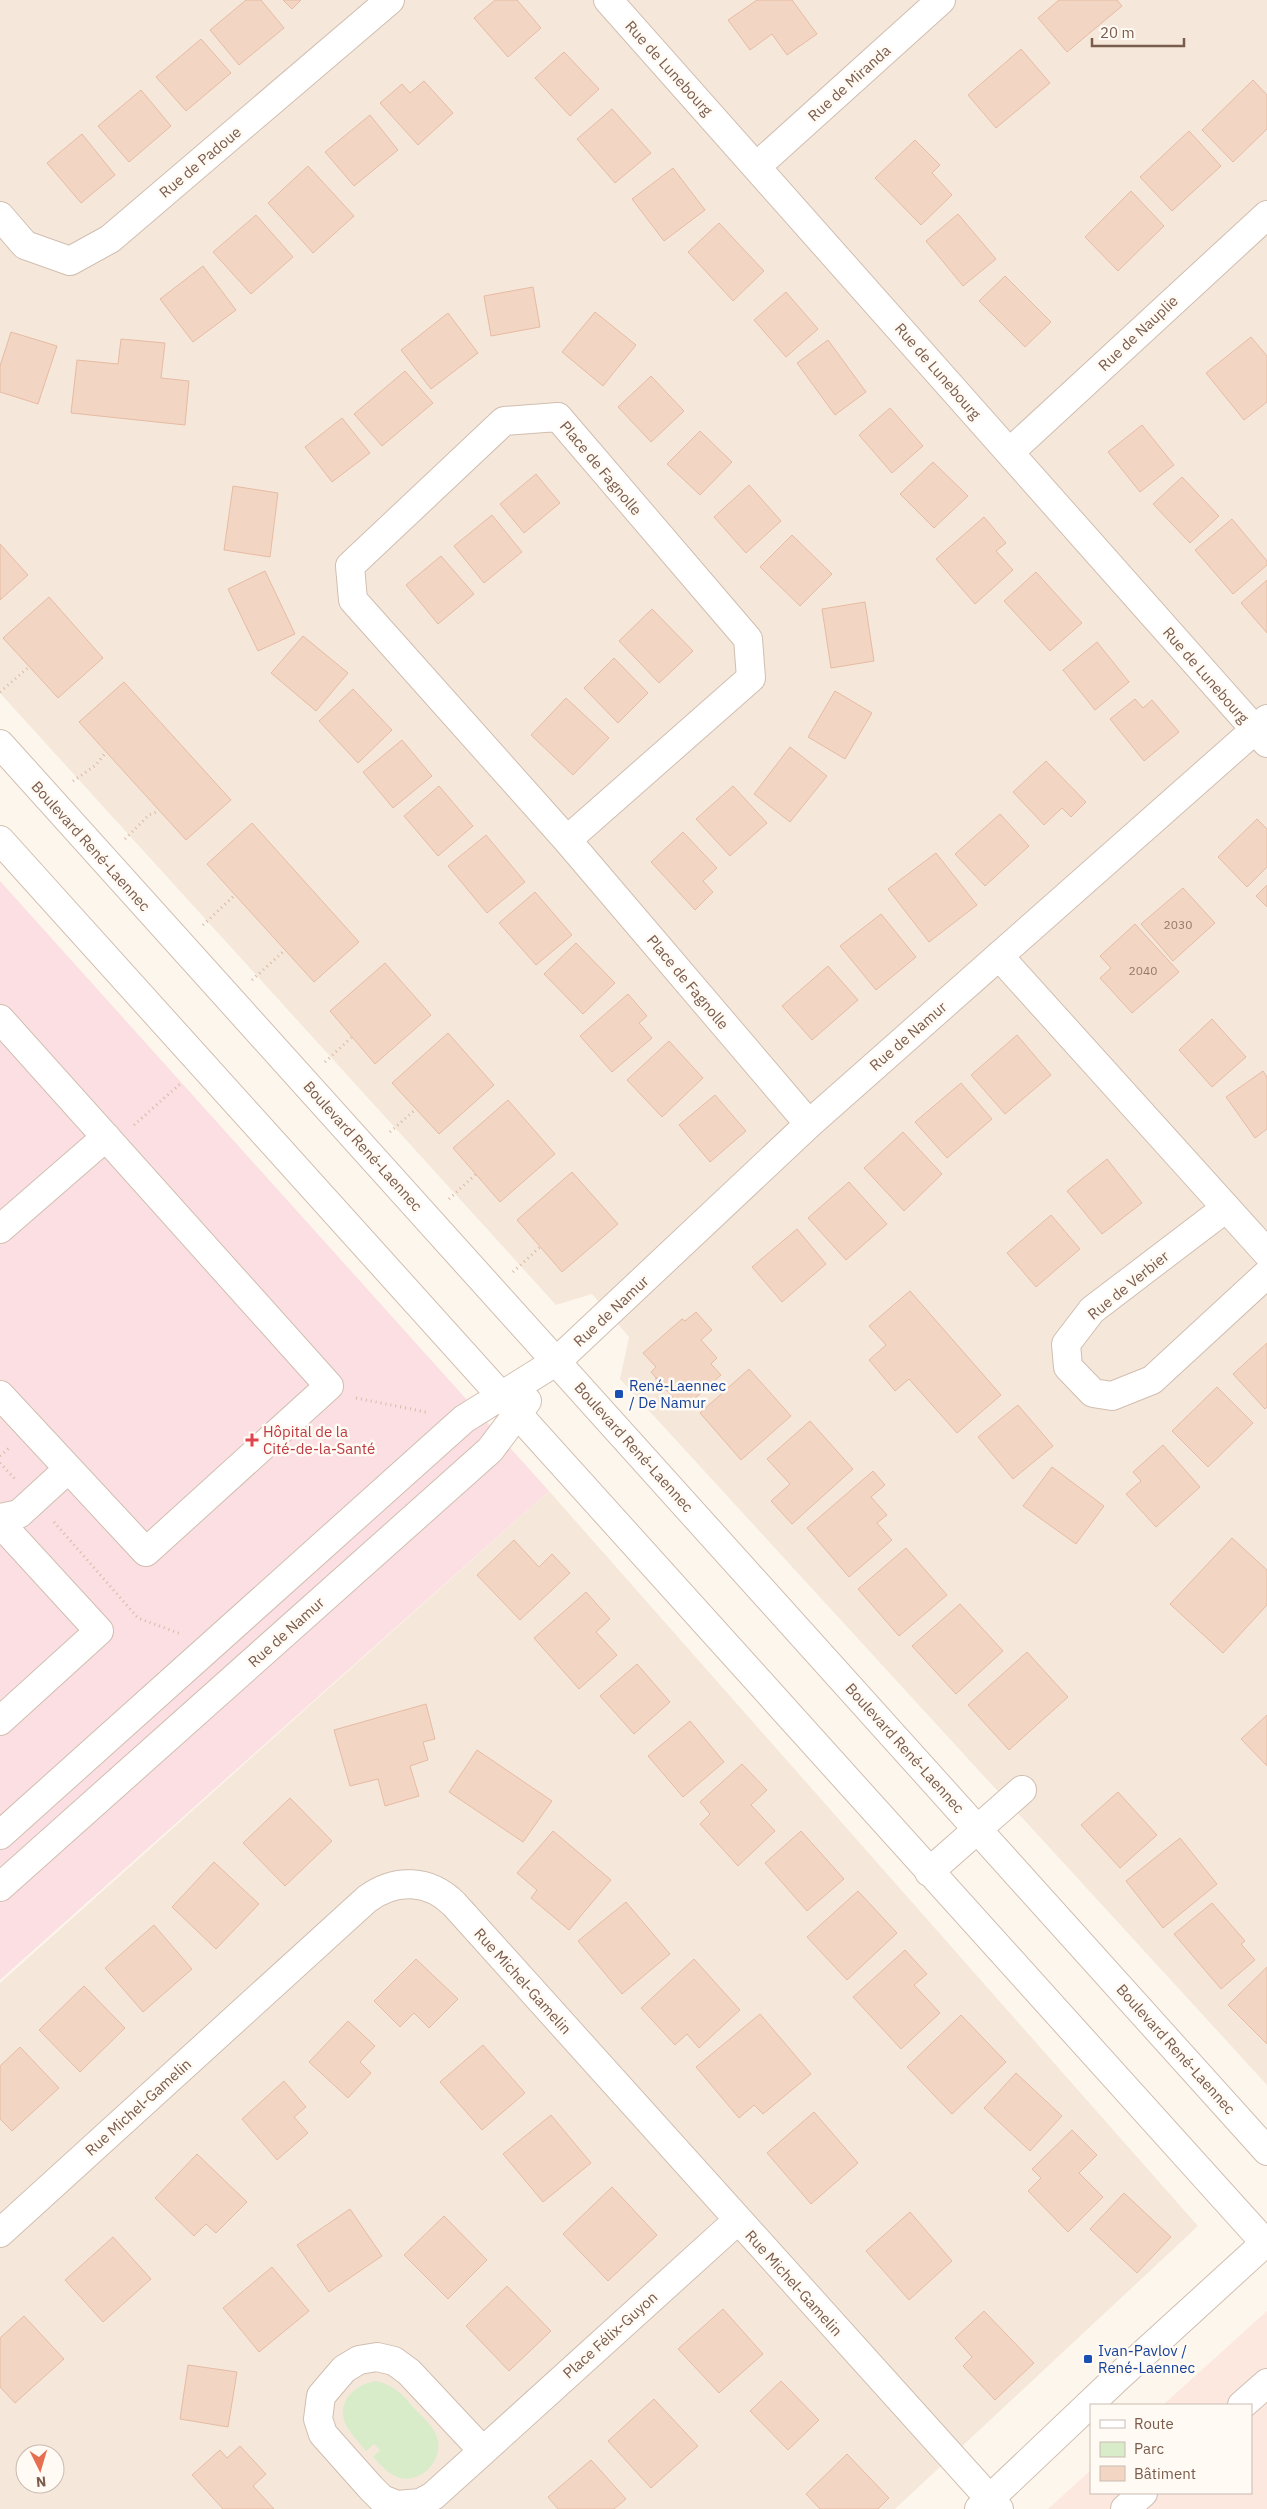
<svg xmlns="http://www.w3.org/2000/svg" width="1267" height="2509" font-family="'IBM Plex Sans',sans-serif">
	<rect width="100%" height="100%" fill="#fdf6ec"/>
	<g fill="#f5e8da" fill-rule="evenodd">
		<polygon points="0,0 1267,0 1267,2085 620,1379 629,1337 592,1294 556,1305 0,693"/>
		<path d="M549 1491 1198 2226 895 2509H0V1983ZM25 2454H55V2484H25Z"/>
	</g>
	<polygon fill="#fde8e0" points="1267,2311 1267,2509 1048,2509 1091,2470 1091,2493 1251,2493 1251,2405 1163,2405"/>
	<polygon fill="#fbdfe3" points="0,881 549,1491 0,1980"/>
	<path fill="#d8ecc9" d="M376 2381C394 2385 402 2394 413 2407 421 2416 433 2425 437 2437 444 2459 423 2483 400 2478 389 2475 381 2465 373 2457L380 2450 374 2444 366 2451C360 2443 351 2435 346 2425 335 2401 356 2384 376 2381Z"/>
	<g fill="#f3d5c3" stroke="#e6bba3">
		<polygon points="246,0 261,0 284,28 239,65 210,30"/>
		<polygon points="283,0 301,0 292,9"/>
		<polygon points="495,0 517,0 541,28 508,57 474,18"/>
		<polygon points="757,0 792,0 817,34 787,55 772,34 750,50 728,20"/>
		<polygon points="1059,0 1117,0 1122,6 1067,52 1038,18"/>
		<polygon points="201,39 231,73 186,111 156,77"/>
		<polygon points="1021,49 1050,83 996,128 968,95"/>
		<polygon points="564,52 599,89 570,116 535,78"/>
		<polygon points="1253,80 1267,95 1267,129 1233,162 1202,130"/>
		<polygon points="424,81 453,113 418,145 380,103 402,84 410,93"/>
		<polygon points="141,90 171,126 129,162 98,126"/>
		<polygon points="612,109 651,153 615,183 577,139"/>
		<polygon points="370,115 398,150 354,186 325,152"/>
		<polygon points="1189,131 1221,166 1172,211 1140,177"/>
		<polygon points="82,134 115,175 81,203 47,163"/>
		<polygon points="915,140 940,165 932,173 952,195 921,225 875,178"/>
		<polygon points="308,166 354,216 313,253 268,203"/>
		<polygon points="673,168 705,210 664,241 632,199"/>
		<polygon points="1131,191 1164,226 1118,271 1085,237"/>
		<polygon points="958,214 996,259 963,286 926,241"/>
		<polygon points="256,215 293,257 251,294 213,252"/>
		<polygon points="719,223 764,271 733,301 688,252"/>
		<polygon points="203,266 236,310 193,342 160,299"/>
		<polygon points="1005,276 1051,322 1025,347 979,301"/>
		<polygon points="533,287 540,327 491,336 484,296"/>
		<polygon points="786,292 818,329 786,357 754,320"/>
		<polygon points="595,312 636,345 603,386 562,352"/>
		<polygon points="448,313 478,353 431,389 401,350"/>
		<polygon points="11,332 57,346 38,404 0,392 0,366"/>
		<polygon points="1251,337 1267,356 1267,402 1244,420 1206,373"/>
		<polygon points="121,339 165,343 161,378 189,381 185,425 71,413 77,360 118,364"/>
		<polygon points="828,340 866,392 835,415 797,363"/>
		<polygon points="405,371 433,403 382,446 354,414"/>
		<polygon points="651,376 684,411 651,442 618,407"/>
		<polygon points="890,408 923,446 892,473 859,435"/>
		<polygon points="342,418 370,453 332,482 305,447"/>
		<polygon points="1142,425 1174,465 1140,492 1108,452"/>
		<polygon points="700,431 732,462 700,495 667,464"/>
		<polygon points="933,462 968,496 934,528 900,494"/>
		<polygon points="536,474 560,503 524,533 500,504"/>
		<polygon points="1182,477 1219,516 1190,543 1153,504"/>
		<polygon points="749,485 781,521 746,553 714,517"/>
		<polygon points="233,486 278,493 270,557 224,550"/>
		<polygon points="492,515 522,552 484,583 454,546"/>
		<polygon points="984,517 1006,543 996,551 1013,570 975,604 936,559"/>
		<polygon points="1232,519 1267,561 1267,565 1233,594 1195,550"/>
		<polygon points="792,535 832,574 800,606 760,567"/>
		<polygon points="0,544 28,575 0,600"/>
		<polygon points="441,556 474,594 438,624 406,585"/>
		<polygon points="265,571 295,634 258,651 228,589"/>
		<polygon points="1036,572 1082,623 1050,651 1004,601"/>
		<polygon points="1267,580 1267,633 1241,603"/>
		<polygon points="49,597 103,658 58,698 3,638"/>
		<polygon points="865,602 874,661 831,668 822,609"/>
		<polygon points="652,609 693,651 659,683 619,641"/>
		<polygon points="303,636 348,673 316,711 271,673"/>
		<polygon points="1097,642 1129,682 1095,710 1063,670"/>
		<polygon points="614,658 648,693 618,723 584,688"/>
		<polygon points="124,682 231,800 186,840 79,722"/>
		<polygon points="353,689 392,730 358,763 319,721"/>
		<polygon points="835,691 872,713 845,759 808,737"/>
		<polygon points="566,698 609,738 573,775 531,735"/>
		<polygon points="1135,699 1143,708 1152,700 1179,732 1144,761 1110,719"/>
		<polygon points="402,740 432,776 393,808 363,772"/>
		<polygon points="790,747 827,776 790,822 754,794"/>
		<polygon points="1046,761 1086,802 1071,817 1062,808 1044,825 1013,792"/>
		<polygon points="439,786 473,826 438,856 404,816"/>
		<polygon points="733,786 767,823 730,856 696,819"/>
		<polygon points="1000,814 1029,846 985,886 955,854"/>
		<polygon points="1257,819 1267,829 1267,867 1247,887 1218,857"/>
		<polygon points="252,823 359,942 314,982 207,864"/>
		<polygon points="683,832 717,868 703,881 713,892 695,910 651,862"/>
		<polygon points="486,835 525,882 487,913 448,866"/>
		<polygon points="936,853 977,905 929,942 888,889"/>
		<polygon points="1267,885 1267,907 1256,896"/>
		<polygon points="1183,888 1215,923 1173,961 1141,924"/>
		<polygon points="535,892 572,935 536,965 499,923"/>
		<polygon points="881,914 916,957 876,990 840,946"/>
		<polygon points="1135,924 1179,972 1132,1013 1100,978 1111,968 1100,956"/>
		<polygon points="576,943 615,983 583,1014 544,974"/>
		<polygon points="385,963 431,1015 375,1064 330,1011"/>
		<polygon points="828,966 858,1000 812,1040 782,1006"/>
		<polygon points="628,994 647,1016 639,1023 652,1038 612,1072 580,1036"/>
		<polygon points="1212,1019 1246,1057 1212,1087 1179,1050"/>
		<polygon points="448,1033 494,1085 439,1134 392,1083"/>
		<polygon points="1017,1035 1051,1075 1005,1114 971,1075"/>
		<polygon points="669,1041 703,1078 662,1117 627,1080"/>
		<polygon points="1263,1071 1267,1077 1267,1129 1255,1138 1226,1097"/>
		<polygon points="961,1083 992,1119 947,1158 915,1122"/>
		<polygon points="715,1095 746,1131 710,1162 679,1125"/>
		<polygon points="508,1100 555,1154 500,1202 453,1148"/>
		<polygon points="903,1132 942,1174 904,1211 864,1168"/>
		<polygon points="1107,1159 1142,1203 1102,1234 1067,1191"/>
		<polygon points="572,1172 618,1224 562,1272 517,1220"/>
		<polygon points="849,1182 887,1224 846,1260 808,1218"/>
		<polygon points="1051,1215 1080,1249 1036,1287 1007,1253"/>
		<polygon points="797,1229 826,1264 782,1302 752,1267"/>
		<polygon points="910,1291 1001,1395 957,1433 909,1379 895,1391 869,1360 886,1345 869,1326"/>
		<polygon points="696,1312 712,1330 701,1340 717,1358 711,1364 721,1375 683,1409 651,1372 656,1367 643,1353 682,1319 685,1321"/>
		<polygon points="1267,1343 1267,1407 1265,1409 1233,1374"/>
		<polygon points="749,1369 791,1416 741,1460 700,1413"/>
		<polygon points="1217,1387 1253,1423 1208,1467 1172,1431"/>
		<polygon points="1018,1405 1053,1446 1013,1479 978,1437"/>
		<polygon points="810,1421 853,1469 792,1524 771,1501 790,1484 767,1459"/>
		<polygon points="1163,1445 1200,1487 1156,1527 1126,1494 1141,1481 1133,1472"/>
		<polygon points="1052,1467 1104,1506 1076,1544 1023,1506"/>
		<polygon points="873,1471 885,1485 871,1497 887,1515 877,1523 892,1540 849,1577 807,1528"/>
		<polygon points="1232,1538 1267,1570 1267,1605 1223,1653 1170,1604"/>
		<polygon points="514,1540 539,1567 552,1554 570,1573 520,1620 477,1575"/>
		<polygon points="906,1548 947,1595 899,1636 858,1589"/>
		<polygon points="586,1592 610,1619 596,1632 617,1655 579,1689 534,1638"/>
		<polygon points="960,1604 1003,1651 956,1694 912,1646"/>
		<polygon points="1027,1652 1068,1697 1009,1750 968,1705"/>
		<polygon points="637,1664 670,1702 634,1734 600,1696"/>
		<polygon points="426,1704 435,1739 423,1742 428,1760 410,1766 419,1796 385,1806 378,1779 350,1786 334,1730"/>
		<polygon points="1267,1715 1267,1766 1241,1739"/>
		<polygon points="690,1721 724,1762 683,1797 648,1756"/>
		<polygon points="477,1750 552,1801 523,1842 449,1792"/>
		<polygon points="742,1764 767,1790 751,1805 775,1831 738,1866 700,1824 710,1814 700,1802"/>
		<polygon points="1118,1792 1157,1835 1120,1868 1081,1825"/>
		<polygon points="290,1798 332,1841 285,1886 243,1843"/>
		<polygon points="553,1831 611,1880 569,1930 531,1898 537,1890 517,1873"/>
		<polygon points="801,1831 844,1879 807,1911 765,1863"/>
		<polygon points="1180,1838 1217,1884 1163,1928 1126,1881"/>
		<polygon points="214,1862 259,1904 216,1949 172,1907"/>
		<polygon points="858,1891 897,1933 847,1980 807,1937"/>
		<polygon points="626,1902 670,1954 622,1994 578,1941"/>
		<polygon points="1212,1903 1245,1941 1241,1944 1255,1960 1221,1989 1174,1934"/>
		<polygon points="154,1925 192,1969 143,2012 105,1968"/>
		<polygon points="905,1950 927,1974 914,1985 940,2013 901,2049 853,1997"/>
		<polygon points="416,1959 458,1999 429,2028 414,2013 400,2027 374,2001"/>
		<polygon points="694,1959 740,2010 699,2048 687,2034 675,2045 641,2008"/>
		<polygon points="1267,1967 1267,2044 1228,2005"/>
		<polygon points="84,1986 125,2028 80,2072 39,2030"/>
		<polygon points="760,2014 811,2074 763,2114 754,2105 739,2118 696,2067"/>
		<polygon points="961,2015 1006,2062 952,2114 907,2067"/>
		<polygon points="348,2021 375,2046 360,2062 371,2073 348,2098 309,2062"/>
		<polygon points="483,2045 525,2093 482,2130 440,2082"/>
		<polygon points="20,2047 59,2088 12,2131 0,2119 0,2066"/>
		<polygon points="1016,2073 1062,2116 1030,2151 984,2108"/>
		<polygon points="284,2081 306,2107 294,2117 308,2133 277,2160 242,2119"/>
		<polygon points="814,2112 858,2163 811,2204 767,2153"/>
		<polygon points="551,2115 591,2163 543,2202 503,2154"/>
		<polygon points="1072,2130 1097,2155 1079,2173 1103,2197 1068,2232 1028,2191 1041,2178 1032,2169"/>
		<polygon points="197,2154 247,2202 216,2233 206,2224 194,2236 155,2198"/>
		<polygon points="612,2187 657,2235 608,2281 563,2234"/>
		<polygon points="1124,2193 1171,2237 1137,2273 1090,2229"/>
		<polygon points="350,2209 382,2256 329,2292 297,2245"/>
		<polygon points="910,2212 952,2261 909,2300 866,2251"/>
		<polygon points="444,2216 487,2260 448,2299 404,2255"/>
		<polygon points="113,2237 151,2279 103,2322 65,2280"/>
		<polygon points="272,2267 309,2311 259,2352 223,2308"/>
		<polygon points="507,2286 551,2331 509,2371 466,2326"/>
		<polygon points="723,2309 763,2354 719,2393 678,2349"/>
		<polygon points="984,2311 1034,2363 995,2400 963,2366 972,2357 955,2338"/>
		<polygon points="24,2316 64,2359 15,2403 0,2387 0,2338"/>
		<polygon points="188,2365 237,2372 228,2427 180,2419"/>
		<polygon points="781,2381 819,2420 788,2450 750,2411"/>
		<polygon points="654,2399 698,2446 651,2488 608,2441"/>
		<polygon points="240,2446 266,2474 253,2486 274,2509 223,2509 192,2475 220,2450 227,2458"/>
		<polygon points="847,2454 889,2498 878,2509 820,2509 806,2494"/>
		<polygon points="591,2460 626,2499 614,2509 558,2509 548,2497"/>
	</g>
	<g fill="none" stroke-linecap="round" stroke-linejoin="round">
		<defs>
			<g id="minor">
				<polyline points="608,0 1267,743"/>
				<polyline points="757,166 941,0"/>
				<polyline points="0,216 25,245 70,261 110,239 390,0"/>
				<polyline points="1010,452 1267,215"/>
				<polyline points="0,744 1267,2151"/>
				<polyline points="0,840 1267,2245"/>
				<polyline points="567,840 751,678 748,639 558,417 504,421 350,566 353,600 567,840 809,1124"/>
				<polyline points="999,956 1267,1253"/>
				<polyline points="0,1019 329,1386 146,1552 0,1395"/>
				<polyline points="1226,1208 1092,1310 1066,1344 1068,1367 1093,1393 1112,1396 1152,1380 1267,1274"/>
				<polyline points="0,1229 106,1137"/>
				<polyline points="0,1518 19,1514 67,1470"/>
				<polyline points="0,1523 99,1631 0,1721"/>
				<polyline points="0,1835 464,1419 557,1361 809,1124 1267,719"/>
				<polyline points="929,1872 1022,1790"/>
				<polyline points="0,1887 490,1450 527,1401"/>
				<path d="M0 2233 367 1899C395 1878 429 1879 454 1904L999 2509"/>
				<polyline points="1242,2405 1267,2383"/>
				<polyline points="483,2451 409,2372 394,2361 377,2357 359,2360 344,2369 321,2396 318,2419 323,2434 371,2488 382,2499 397,2505 420,2503 433,2496 483,2451 738,2220"/>
				<polyline points="979,2509 1116,2379 1267,2241"/>
				<polyline points="1125,2509 1143,2493"/>
			</g>
		</defs>
		<use href="#minor" stroke="#d1beb0" stroke-width="30"/>
		<g stroke="#d9b8a5" stroke-width="3" stroke-dasharray="1 4" stroke-linecap="butt">
			<polyline points="0,692 29,667"/>
			<polyline points="73,781 96,765 106,752"/>
			<polyline points="125,839 149,815 159,811"/>
			<polyline points="203,925 235,895"/>
			<polyline points="252,980 285,950"/>
			<polyline points="325,1062 352,1037"/>
			<polyline points="134,1125 180,1084"/>
			<polyline points="390,1132 416,1109"/>
			<polyline points="449,1199 476,1174"/>
			<polyline points="513,1272 540,1247"/>
			<polyline points="656,1378 669,1392"/>
			<polyline points="356,1398 426,1412"/>
			<polyline points="0,1456 9,1448"/>
			<polyline points="0,1463 15,1479"/>
			<polyline points="54,1522 138,1618 181,1634"/>
		</g>
		<use href="#minor" stroke="#fff" stroke-width="28"/>
	</g>
	<g fill="#1a4fb4" stroke="#fffaf3" stroke-width="2">
		<rect x="614" y="1389" width="10" height="10" rx="2.5"/>
		<rect x="1083" y="2354" width="10" height="10" rx="2.5"/>
	</g>
	<path fill="#e0444e" stroke="#fffaf3" stroke-width="2" d="M249.5 1432.5h5v5h5v5h-5v5h-5v-5h-5v-5h5z"/>
	<g text-anchor="middle" dominant-baseline="central" stroke-width="5" stroke-linejoin="round" paint-order="stroke">
		<g font-size="12" fill="#987a6a">
			<text x="1178" y="924">2030</text>
			<text x="1143" y="970">2040</text>
		</g>
		<g font-size="15" fill="#7a5c4d" stroke="#fffaf3">
			<text transform="translate(669 68) rotate(48)">Rue de Lunebourg</text>
			<text transform="translate(849 83) rotate(-42)">Rue de Miranda</text>
			<text transform="translate(200 162) rotate(-40)">Rue de Padoue</text>
			<text transform="translate(1138 333) rotate(-43)">Rue de Nauplie</text>
			<text transform="translate(938 371) rotate(49)">Rue de Lunebourg</text>
			<text transform="translate(601 468) rotate(50)">Place de Fagnolle</text>
			<text transform="translate(1206 675) rotate(49)">Rue de Lunebourg</text>
			<text transform="translate(91 846) rotate(48)">Boulevard René-Laennec</text>
			<text transform="translate(688 982) rotate(50)">Place de Fagnolle</text>
			<text transform="translate(908 1036) rotate(-41)">Rue de Namur</text>
			<text transform="translate(363 1146) rotate(48)">Boulevard René-Laennec</text>
			<text transform="translate(1128 1285) rotate(-39)">Rue de Verbier</text>
			<text transform="translate(611 1311) rotate(-43)">Rue de Namur</text>
			<text transform="translate(634 1447) rotate(48)">Boulevard René-Laennec</text>
			<text transform="translate(286 1632) rotate(-42)">Rue de Namur</text>
			<text transform="translate(905 1748) rotate(48)">Boulevard René-Laennec</text>
			<text transform="translate(523 1981) rotate(48)">Rue Michel-Gamelin</text>
			<text transform="translate(1176 2049) rotate(48)">Boulevard René-Laennec</text>
			<text transform="translate(138 2107) rotate(-42)">Rue Michel-Gamelin</text>
			<text transform="translate(794 2283) rotate(48)">Rue Michel-Gamelin</text>
			<text transform="translate(610 2335) rotate(-42)">Place Félix-Guyon</text>
		</g>
		<g font-size="15" fill="#164399" stroke="#fffaf3" text-anchor="start">
			<text x="629" y="1385">René-Laennec<tspan x="629" dy="17">/ De Namur</tspan></text>
			<text x="1098" y="2350">Ivan-Pavlov /<tspan x="1098" dy="17">René-Laennec</tspan></text>
		</g>
		<g font-size="15" fill="#be3a42" stroke="#fffaf3" text-anchor="start">
			<text x="263" y="1431">Hôpital de la<tspan x="263" dy="17">Cité-de-la-Santé</tspan></text>
		</g>
	</g>
	<rect x="1090" y="2404" width="162" height="90" fill="#fffaf3" stroke="#cabbb1"/>
	<rect x="1100" y="2420" width="25" height="8" fill="#ffffff" stroke="#cabbb1"/>
	<text x="1134" y="2429" font-size="15" fill="#7a5c4d">Route</text>
	<rect x="1100" y="2442" width="25" height="15" fill="#d8ecc9" stroke="#cabbb1"/>
	<text x="1134" y="2454" font-size="15" fill="#7a5c4d">Parc</text>
	<rect x="1100" y="2466" width="25" height="15" fill="#f3d5c3" stroke="#cabbb1"/>
	<text x="1134" y="2479" font-size="15" fill="#7a5c4d">Bâtiment</text>
	<g transform="translate(40 2469) rotate(175)"><circle r="24" fill="#fffaf3" stroke="#cabbb1"/>
	<path d="M0-4L9 19L0 12L-9 19Z" fill="#e76f51"/>
	<text y="-8" font-size="14" font-weight="bold" text-anchor="middle" fill="#7a5c4d">N</text>
	</g>
	<path d="M1092 38v8h92v-8" fill="none" stroke="#7a5c4d" stroke-width="2.5"/>
	<text x="1100" y="38" font-size="15" fill="#7a5c4d" stroke="#fffaf3" stroke-width="4" paint-order="stroke">20 m</text>
</svg>
